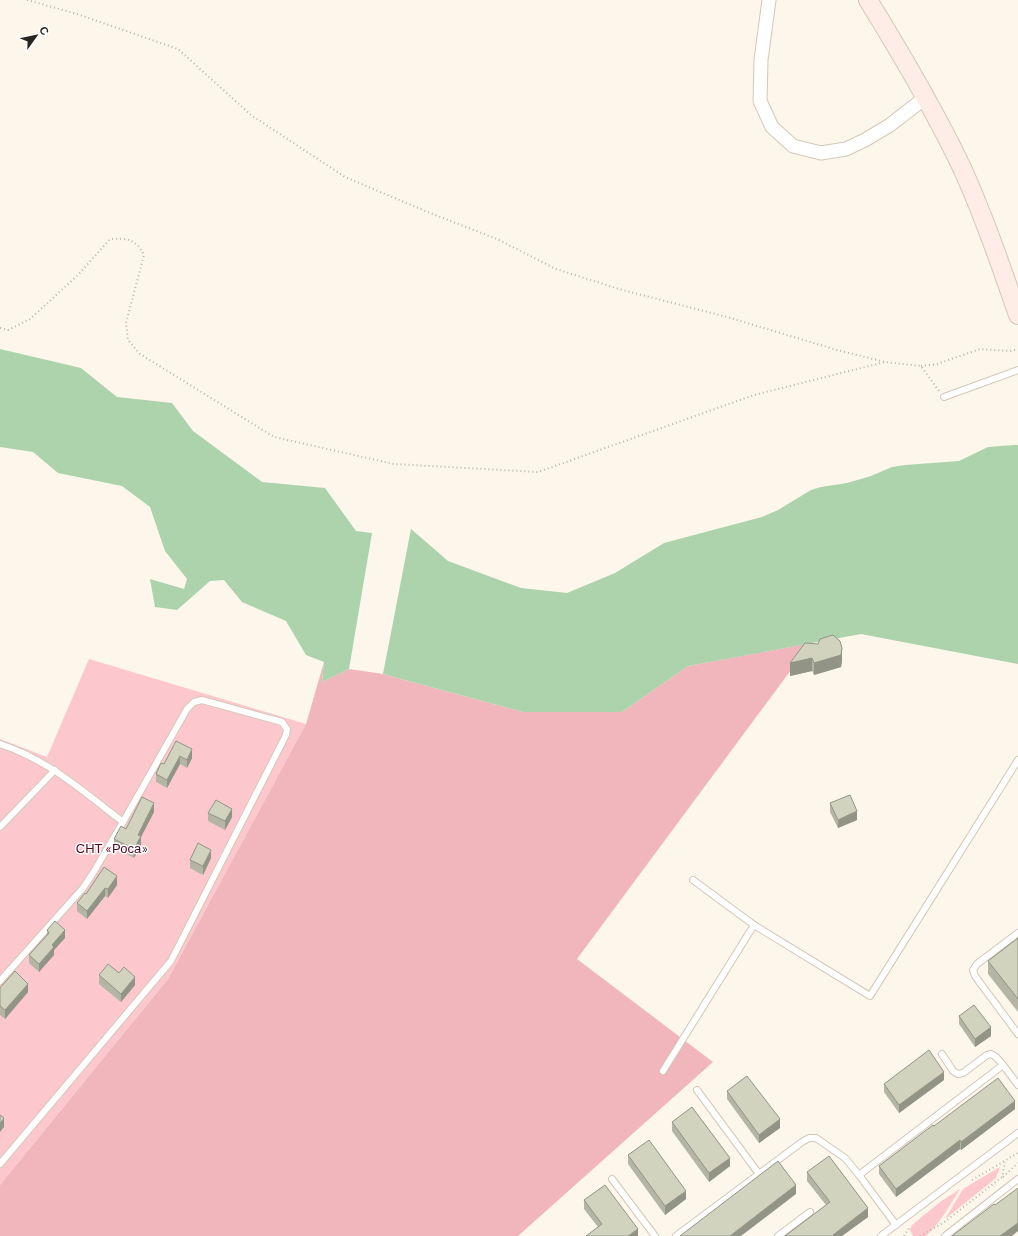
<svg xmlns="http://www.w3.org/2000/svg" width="1018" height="1236" font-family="Barlow,sans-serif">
	<rect width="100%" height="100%" fill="#fdf6eb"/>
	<g fill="#fcc7cd">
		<polygon points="89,659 306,724 168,979 0,1185 0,739 47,757"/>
		<polygon points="1000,1167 996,1178 945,1219 963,1189"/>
		<path d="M960 1189C950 1205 940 1223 926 1236H913L910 1230 912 1225 940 1202Z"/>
	</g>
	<polygon fill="#f0b6bc" points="811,643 577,959 713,1062 518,1236 0,1236 0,1185 168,979 306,724 324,662 322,682 349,669 383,674 523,712 622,712 688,666"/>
	<g fill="#acd3ab">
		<polygon points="0,349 81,368 117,397 172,403 193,431 262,482 325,488 356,531 372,533 349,669 322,682 324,662 306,655 286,621 242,602 224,580 210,581 177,610 155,607 150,579 184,589 187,579 165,551 150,507 122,486 58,473 33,452 0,447"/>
		<polygon points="1014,445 1018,445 1018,664 861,634 688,666 622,712 523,712 383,674 411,529 448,561 521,588 567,593 615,573 664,543 762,517 778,510 811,490 821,487 847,483 871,476 892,467 905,465 959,461 988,447"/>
	</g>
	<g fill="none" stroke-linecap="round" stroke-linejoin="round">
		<defs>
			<g id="lane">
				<polyline points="944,397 1018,370"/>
				<path d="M0 744C47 759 84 792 123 822L187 709 194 702 202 700 282 722 287 729 286 735 171 961 0 1164"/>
				<polyline points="0,827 55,770"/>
				<polyline points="693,880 754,925 870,996 1018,760"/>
				<polyline points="1018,933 977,964 973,970 975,976 1018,1034"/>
				<polyline points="0,981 83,888 93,873 123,822"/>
				<polyline points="942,1054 953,1071 958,1074 963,1073 987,1055 991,1054 996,1057 1003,1065"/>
				<polyline points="663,1071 754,925"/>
				<polyline points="697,1090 759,1174"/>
				<polyline points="859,1175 896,1225"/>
				<polyline points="612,1179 655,1236"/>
				<polyline points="676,1236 802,1142 809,1138 816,1138 845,1158 859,1175 1003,1065 1018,1085"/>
				<polyline points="778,1236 810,1212"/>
				<polyline points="881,1236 1018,1133"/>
				<polyline points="945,1236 1018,1179"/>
			</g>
			<polyline id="street" points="769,0 761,60 760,101 772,127 793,146 821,153 846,149 865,140 890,125 926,97"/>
			<path id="secondary" d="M868 0C902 55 935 111 963 170 984 217 1001 266 1018 315"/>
		</defs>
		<use href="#lane" stroke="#d3c8b7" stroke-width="8"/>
		<use href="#street" stroke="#d3c8b7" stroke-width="15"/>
		<use href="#secondary" stroke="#d3c8b7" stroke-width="20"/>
		<g stroke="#bbb5ab" stroke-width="2" stroke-dasharray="1 3" stroke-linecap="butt">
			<polyline points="27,0 77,14 178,49 251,115 345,177 430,213 497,239 556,269 619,289 727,317 837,350 885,362 921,366 939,391"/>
			<path d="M0 328 8 330 30 319 78 275 110 239C127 238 136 239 144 255L126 323 128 340 140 354 274 437 394 464 538 472 754 395 885 362"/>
			<polyline points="921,366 937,364 980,349 1010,351 1018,349"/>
			<polyline points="1003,1177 1018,1163"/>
			<polyline points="972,1180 1018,1153"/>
			<polyline points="904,1236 910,1227"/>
			<polyline points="920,1236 943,1223 1002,1177 1005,1162"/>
		</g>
		<use href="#lane" stroke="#fff" stroke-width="6"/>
		<use href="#street" stroke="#fff" stroke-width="13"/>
		<use href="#secondary" stroke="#fdede6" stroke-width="18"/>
	</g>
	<g fill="#b4b5a4">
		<polygon points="805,643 842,661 841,667 814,675 812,671 790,676"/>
		<polygon points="176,741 192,758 187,768 180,764 167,788 156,782 156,774 164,764"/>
		<polygon points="830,803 857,820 838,828 830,812"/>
		<polygon points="154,812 141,837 141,845 134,858 114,847 114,839 126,829"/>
		<polygon points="208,813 232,817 225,830 208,821"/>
		<polygon points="211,858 203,875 190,868 190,860"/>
		<polygon points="117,885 108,898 105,896 87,919 77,911 77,903 86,894"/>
		<polygon points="47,930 65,938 54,950 54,955 39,972 29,963 29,955 47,935"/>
		<polygon points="1018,938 1018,1012 988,974 988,961"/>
		<polygon points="99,975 135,985 121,1002 99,984"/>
		<polygon points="0,988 28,992 5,1019 0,1015"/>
		<polygon points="959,1016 991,1036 975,1047 959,1024"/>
		<polygon points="944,1080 899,1113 884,1092 884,1084"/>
		<polygon points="727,1091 780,1128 759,1143 727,1099"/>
		<polygon points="1015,1109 961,1150 960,1149 896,1197 879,1174 879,1166 934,1126"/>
		<polygon points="672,1122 730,1166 709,1182 672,1131"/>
		<polygon points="628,1155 686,1199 665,1215 628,1164"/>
		<polygon points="807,1172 868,1217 842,1236 785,1236 826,1205 807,1181"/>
		<polygon points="584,1200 638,1236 598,1227 584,1209"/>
	</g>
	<g fill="#929486">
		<polygon points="842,648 842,661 841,667 814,675 814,663"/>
		<polygon points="812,658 812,671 790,676 790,663"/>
		<polygon points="192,749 192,758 187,768 187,760"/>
		<polygon points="180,756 180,764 167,788 167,780"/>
		<polygon points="154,803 154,812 141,837 141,845 134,858 134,849 138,835"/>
		<polygon points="232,809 232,817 225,830 225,821"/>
		<polygon points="857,811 857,820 838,828 838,820"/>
		<polygon points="211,850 211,858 203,875 203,866"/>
		<polygon points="117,876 117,885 108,898 108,889"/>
		<polygon points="105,888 105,896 87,919 87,911"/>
		<polygon points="65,930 65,938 54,950 54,955 39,972 39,964 52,945"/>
		<polygon points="135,977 135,985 121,1002 121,994"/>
		<polygon points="28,984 28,992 5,1019 5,1010"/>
		<polygon points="991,1027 991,1036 975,1047 975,1039"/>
		<polygon points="944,1072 944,1080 899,1113 899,1105"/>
		<polygon points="1015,1101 1015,1109 961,1150 961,1142"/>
		<polygon points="4,1118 4,1127 0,1132 0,1124"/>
		<polygon points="780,1119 780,1128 759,1143 759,1135"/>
		<polygon points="960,1140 960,1149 896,1197 896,1189"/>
		<polygon points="730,1158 730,1166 709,1182 709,1173"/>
		<polygon points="796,1185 796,1194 741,1236 730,1236"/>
		<polygon points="686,1191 686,1199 665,1215 665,1206"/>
		<polygon points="868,1208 868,1217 842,1236 833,1236 833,1235"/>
		<polygon points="1018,1223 1018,1231 1012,1236 1000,1236"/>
		<polygon points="638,1229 638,1236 628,1236"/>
	</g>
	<g fill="#d1d3bf" stroke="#929486">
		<polygon points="833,635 840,641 842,648 841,655 814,663 812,658 790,663 805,643 818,644 820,639"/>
		<polygon points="176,741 192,749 187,760 180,756 167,780 156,774 161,763 164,764"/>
		<polygon points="850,795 857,811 838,820 830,803"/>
		<polygon points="142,797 154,803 138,835 141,836 134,849 114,839 121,826 126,829"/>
		<polygon points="216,800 232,809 225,821 208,813"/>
		<polygon points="198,843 211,850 203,866 190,860"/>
		<polygon points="104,867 117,876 108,889 105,888 87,911 77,903 85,893 86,894"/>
		<polygon points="55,921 65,930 52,945 54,947 39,964 29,955 49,933 47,930"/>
		<polygon points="1018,938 1018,999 988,961"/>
		<polygon points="108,964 119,973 124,967 135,977 121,994 99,975"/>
		<polygon points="15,971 28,984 5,1010 0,1006 0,988"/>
		<polygon points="974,1005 991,1027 975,1039 959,1016"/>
		<polygon points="929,1050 944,1072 899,1105 884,1084"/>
		<polygon points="747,1076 780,1119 759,1135 727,1091"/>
		<polygon points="998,1078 1015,1101 961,1142 960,1140 896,1189 879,1166 933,1125 934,1126"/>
		<polygon points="692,1107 730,1158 709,1173 672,1122"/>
		<polygon points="0,1115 4,1118 0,1124"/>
		<polygon points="649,1140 686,1191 665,1206 628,1155"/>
		<polygon points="829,1156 868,1208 833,1235 834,1236 785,1236 830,1202 807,1172"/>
		<polygon points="778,1161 796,1185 730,1236 680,1236"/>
		<polygon points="605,1185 638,1229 628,1236 586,1236 602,1224 584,1200"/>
		<polygon points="1018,1188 1018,1223 1000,1236 952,1236 994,1204 995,1205"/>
	</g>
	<g text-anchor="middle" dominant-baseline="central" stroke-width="3" stroke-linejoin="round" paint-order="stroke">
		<g font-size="13" fill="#4f0b1e" stroke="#fff">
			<text x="112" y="848">СНТ «Роса»</text>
		</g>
	</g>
	<g transform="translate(36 36) rotate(57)" stroke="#ffffff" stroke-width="3" paint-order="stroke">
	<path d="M0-3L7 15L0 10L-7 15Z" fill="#29241e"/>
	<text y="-6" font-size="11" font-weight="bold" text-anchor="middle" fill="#29241e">С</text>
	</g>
</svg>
